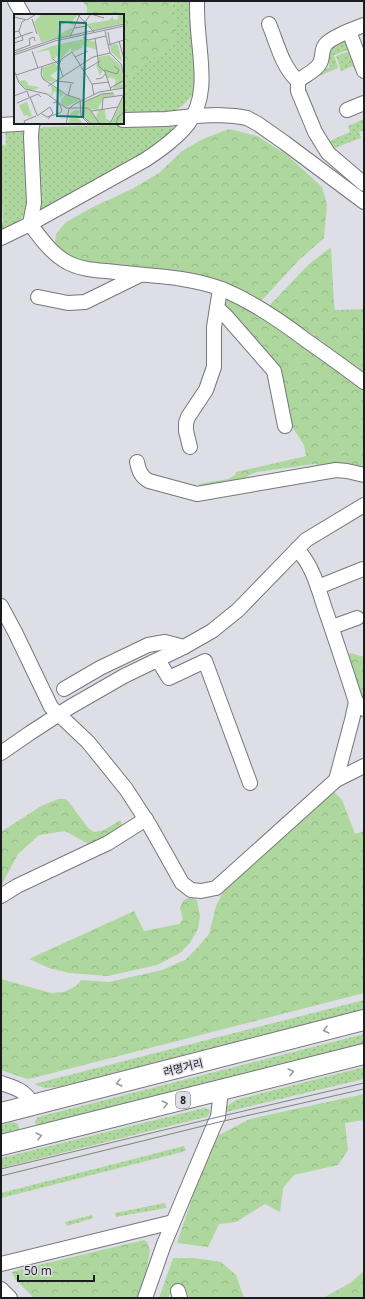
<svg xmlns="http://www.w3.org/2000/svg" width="365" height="1299" font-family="'Open Sans','Noto Sans KR',sans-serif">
	<defs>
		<pattern id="grass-dots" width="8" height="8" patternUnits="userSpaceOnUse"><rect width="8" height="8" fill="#add79d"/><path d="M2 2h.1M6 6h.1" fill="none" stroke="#94b887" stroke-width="1.8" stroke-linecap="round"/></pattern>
		<pattern id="forest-crowns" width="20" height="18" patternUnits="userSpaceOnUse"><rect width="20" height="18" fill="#add79d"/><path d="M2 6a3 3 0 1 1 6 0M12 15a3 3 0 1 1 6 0" fill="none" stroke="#94b887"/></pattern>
	</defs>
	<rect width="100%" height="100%" fill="#dedfe6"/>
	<g fill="url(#grass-dots)">
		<path d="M172 1H191L196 65 195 91 189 99 182 106 173 112 123 115V84C129 77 135 70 143 64 152 56 174 52 176 38 178 32 173 9 172 1Z"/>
		<polygon points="347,38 353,48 334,55 338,68 307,81 305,84 306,88 331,150 326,144 302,82 305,78 330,67 327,56 328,50"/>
		<polygon points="353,50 361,70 356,72 353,66 341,71 336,56"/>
		<polygon points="364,119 364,130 359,132 361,138 332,149 329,141 350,132 348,126"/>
		<polygon points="165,124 173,126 173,130 155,148 42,210 38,211 36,131 43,127"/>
		<polygon points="5,127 25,130 29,201 25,214 18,222 1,230 1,223 3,222 1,175 1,146 6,145"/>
		<polygon points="364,1000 364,1010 59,1087 45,1088 34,1084"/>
		<polygon points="364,1034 364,1043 40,1126 38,1126 35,1123 35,1121 38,1117"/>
		<polygon points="364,1067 364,1079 222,1113 227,1106 236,1100"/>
		<polygon points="204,1108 208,1109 210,1111 208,1116 206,1117 1,1168 1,1158"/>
		<polygon points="13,1122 18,1124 19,1129 18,1131 1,1136 1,1125"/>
		<polygon points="184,1146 186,1151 1,1198 1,1193"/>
		<polygon points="165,1203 166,1208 116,1217 115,1213"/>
		<polygon points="92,1215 93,1218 67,1226 65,1222"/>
	</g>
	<g fill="url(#forest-crowns)">
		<path d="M82 1H172C173 9 178 32 177 38 174 52 152 56 143 64 135 70 129 77 123 84V15H87V7Z"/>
		<polygon points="229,129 257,136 287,155 322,187 327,204 324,238 299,260 262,300 246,294 81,262 62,251 55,242 56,234 65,223 89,209 132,189 159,173 182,151 203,139"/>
		<polygon points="331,247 334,305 335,310 364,309 364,374 362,374 323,342 269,306 308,265"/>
		<polygon points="222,300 228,300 259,316 364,390 364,473 314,464 257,472 249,475 238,485 201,491 199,484 228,479 235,475 236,472 306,456 304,445 291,425 284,385 281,376 225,309"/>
		<polygon points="351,653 364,657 364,701 359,694 346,657"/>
		<polygon points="334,792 342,800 355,834 364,831 364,993 33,1078 27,1079 1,1070 1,979 51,993 64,992 76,986 81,980 109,982 162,970 185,960 199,946 209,934 216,906 227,884 328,794"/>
		<polygon points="58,799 65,799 68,801 88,828 94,832 104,830 119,821 121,821 122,825 98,843 90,845 65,831 39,835 18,854 1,886 1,832 41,806"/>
		<polygon points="188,898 193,898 197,900 200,916 198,929 190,943 180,953 157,965 108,976 69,973 49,968 29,959 134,911 144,931 179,924 183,919 180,908 183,901"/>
		<polygon points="364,1094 364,1120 345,1123 348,1150 338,1165 294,1175 283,1188 280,1212 265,1204 236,1222 219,1224 208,1247 177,1243 205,1160 219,1135 250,1119"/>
		<polygon points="144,1240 147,1242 150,1250 143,1289 139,1298 34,1298 15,1279 12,1272 22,1269"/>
		<polygon points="173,1258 195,1258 221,1262 236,1275 244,1298 189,1298 185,1286 174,1286 168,1298 159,1298"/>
		<polygon points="364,1271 364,1298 323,1298 350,1283"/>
	</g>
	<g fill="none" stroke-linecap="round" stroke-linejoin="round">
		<defs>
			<g id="minor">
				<polyline points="15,1 23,15"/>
				<path d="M269 24C277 43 282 67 298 81"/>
				<path d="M364 25C354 29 331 37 325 45 321 51 323 58 320 63 316 71 305 75 298 81V91L315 132 328 153 364 184"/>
				<polyline points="349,31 364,71"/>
				<polyline points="347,110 364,103"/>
				<polyline points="123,120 166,119 194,116 217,115 235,116 247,118 258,124 285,143 364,202"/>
				<path d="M32 123 31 137 34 203 30 224C40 237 50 252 65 261 80 270 97 270 115 272 151 276 187 276 222 289 253 302 281 321 307 341 326 354 345 368 364 382"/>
				<polyline points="1,125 33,123"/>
				<path d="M1 238 30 224 145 160C160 150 176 139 188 124 209 97 200 60 198 29 197 20 197 10 197 1"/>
				<polyline points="38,297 68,303 85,302 140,275"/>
				<polyline points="217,308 226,316 274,371 285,426"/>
				<polyline points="190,447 186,431 186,423 188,417 206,390 214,367 214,327 220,289"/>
				<path d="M137 462C139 471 141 477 149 481L197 494 336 470 347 471 364 475"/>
				<path d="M297 549C313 566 318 588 325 609 336 640 346 671 356 702"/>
				<polyline points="318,587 363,569"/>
				<polyline points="1,606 15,632 51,707 88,742 126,789 150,826 182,883 191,890 201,891 216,888 336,780 364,766"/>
				<polyline points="332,627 357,618"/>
				<polyline points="158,660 169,678 205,661 250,783"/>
				<polyline points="64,689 100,668 148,645 165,642 184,647"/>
				<polyline points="1,753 30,733 70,707 124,676 184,647 212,631 238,610 306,540 364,505"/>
				<polyline points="336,780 352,720 356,702 364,709"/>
				<polyline points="1,896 17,886 108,843 146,819"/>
				<path d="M1 1083C16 1088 25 1090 33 1105"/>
				<polyline points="1,1264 173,1222"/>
				<polyline points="1,1289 10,1298"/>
				<polyline points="178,1291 180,1298"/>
				<polyline points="145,1298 164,1244 215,1123 218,1117 221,1090"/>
			</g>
			<g id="highway">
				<polyline points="1,1113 364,1020"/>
				<polyline points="1,1145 364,1054"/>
			</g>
		</defs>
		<use href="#minor" stroke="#76767c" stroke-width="16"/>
		<use href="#highway" stroke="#76767c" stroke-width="22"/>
		<use href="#minor" stroke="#fff" stroke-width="14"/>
		<use href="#highway" stroke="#fff" stroke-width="20"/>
		<g stroke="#808185" stroke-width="1">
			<polyline points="1,1169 218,1117 364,1083"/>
			<polyline points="1,1176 215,1123 364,1089"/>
		</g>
	</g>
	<defs><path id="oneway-chevron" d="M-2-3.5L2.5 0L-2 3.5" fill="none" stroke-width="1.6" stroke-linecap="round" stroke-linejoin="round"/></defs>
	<g stroke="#98999a">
		<use href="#oneway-chevron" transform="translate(326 1030) rotate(166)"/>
		<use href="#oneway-chevron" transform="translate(291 1072) rotate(-14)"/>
		<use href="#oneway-chevron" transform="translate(119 1083) rotate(166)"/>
		<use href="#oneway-chevron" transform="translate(165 1104) rotate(-14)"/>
		<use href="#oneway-chevron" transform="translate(39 1136) rotate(-14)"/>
	</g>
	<g text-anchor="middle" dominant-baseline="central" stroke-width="3" stroke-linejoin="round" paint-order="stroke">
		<rect fill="#dedfe6" stroke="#56565a" stroke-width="1" x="176" y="1092" width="14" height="16" rx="3"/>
		<g font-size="10" font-weight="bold" fill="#1b1c1e">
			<text x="183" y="1100">8</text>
		</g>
		<g font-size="11" fill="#1b1c1e" stroke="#dedfe6">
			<text transform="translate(183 1067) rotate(-14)">려명거리</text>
		</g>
	</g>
	<g transform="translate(14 14)">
		<rect width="110" height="110" fill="#dedfe6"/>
		<path d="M28 0H63V2L59 6 60 12 53 8 44 12V21L59 13 56 21 27 28 20 8ZM105 0H110V9L79 16 73 10 95 6 99 2V5L103 6ZM70 25 82 28 83 36 67 31 69 34 57 38V34L47 45 41 41 42 43 38 47 35 36 19 39 41 31 43 35 42 31ZM102 30 104 31 108 47 97 38 96 31ZM95 41 106 51 110 68 105 71 110 70V74L99 75 102 66 96 63 94 65 89 56 86 62 82 51 84 49 86 53 84 43ZM41 49 45 55 36 62 43 66 36 68 29 65 28 54ZM3 61 6 67 10 66 14 69 13 71 24 73 37 81 38 76 36 71 50 80 46 84V80L40 77 38 82 25 74 16 77 7 71ZM100 79 101 82 90 84 83 96 71 94V88L87 80ZM51 81 65 85V87L51 93 46 87ZM110 81V110H97ZM71 94 76 96 86 110H77L71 103ZM61 96 67 97 63 102 69 110H54L57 99ZM85 96H91L92 105 97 107 96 110H87L82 103Z" fill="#add79d"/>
		<path d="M13 88 18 102 14 103 13 101 10 102 5 91Z" fill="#add79d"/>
		<path fill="none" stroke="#909196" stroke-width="1" d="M64 1 80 18M0 3 13 6 22 0M18 5 23 20M71 8 77 0 90 4M60 14 73 12M5 17 8 8 11 6M91 17 96 39 107 50 110 63M0 18 5 17 7 22 0 25M94 18 96 30M7 22 19 18M56 23 66 0M69 23 74 26 92 22M81 24 85 52 91 58 97 76M105 27 110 45M0 29 9 26 8 22M94 31 110 26M0 37 16 31 15 25 20 23 21 27M18 37 24 54M0 39 41 25 110 10M0 41 41 27 110 12M61 43 74 37M39 45 45 51 47 46M45 51 49 63M28 53 27 60 29 65 53 81 66 85 67 102 75 110M0 56 5 69 11 75 33 80 52 94H73L78 97 104 93M71 56 86 47M90 56 103 60 105 56 100 52M2 61 45 47 58 38 78 70 80 81M82 65 88 64 92 59M42 67 60 69M78 70 95 68M34 72 79 43 96 39M96 74 109 67M0 82 13 77 15 83M54 82 57 70M16 83 23 101M3 89 24 80 27 83M88 96 89 84 110 81M77 97 86 110M28 100 33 103 46 99 48 96 46 91 42 88 39 89M23 102 36 93 39 99 34 105M11 110 10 107 22 102M52 110 55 95 59 91 85 78 110 74M77 110 70 103V88L88 80 99 79M96 110 109 82M102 110 104 103 110 98"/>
		<path fill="#0f766e" fill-opacity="0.15" stroke="#0f766e" stroke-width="2" d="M46 8 72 9 69 103 43 102Z"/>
		<rect width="110" height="110" fill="none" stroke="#1b1c1e" stroke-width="2"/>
	</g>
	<rect width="365" height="1299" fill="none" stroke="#1b1c1e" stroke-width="4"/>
	<path d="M18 1275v6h76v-6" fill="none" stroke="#1b1c1e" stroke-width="2"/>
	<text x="24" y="1275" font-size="12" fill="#1b1c1e" stroke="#dedfe6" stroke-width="3" paint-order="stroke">50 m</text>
</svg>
